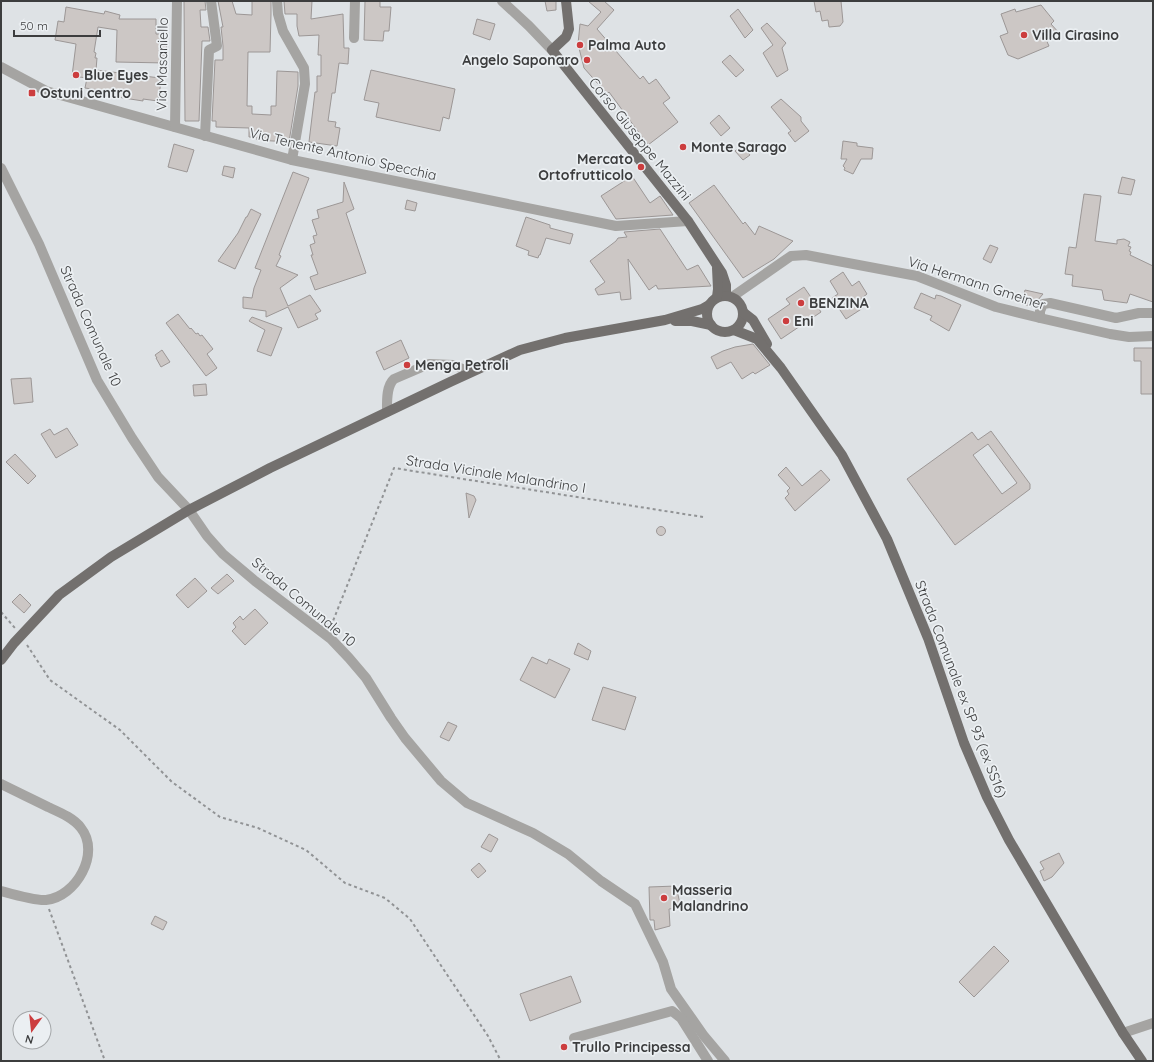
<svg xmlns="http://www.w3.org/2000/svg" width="1154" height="1062" font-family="Quicksand,sans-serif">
	<rect width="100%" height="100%" fill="#dee2e5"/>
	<g fill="#ccc7c5" stroke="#9c9796" fill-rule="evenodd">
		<polygon points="184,1 205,1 206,10 200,10 201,27 208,27 210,41 202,41 199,121 185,121"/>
		<polygon points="218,1 232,1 236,14 252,15 252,1 271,1 271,14 270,52 248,52 247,106 252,106 252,114 271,115 271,106 276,106 277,71 298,72 298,86 289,142 257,140 257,137 249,137 249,128 216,127 216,121 212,121 215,60 223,60 223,46 221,27 223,27"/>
		<polygon points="284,1 312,1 311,19 343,14 344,48 349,48 348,64 339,63 335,93 332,93 328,121 336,122 335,127 340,128 337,146 309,142 315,92 317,92 317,76 321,76 321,55 318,55 319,35 299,36 297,26 297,14 285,14"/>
		<polygon points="365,1 380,1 380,7 391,7 389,31 384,31 383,41 364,40"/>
		<polygon points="545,1 556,1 556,10 547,11"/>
		<polygon points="588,1 604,1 614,10 597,29 640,79 643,76 649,84 656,79 670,98 663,103 678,122 648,145 609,92 607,94 584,68 578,44 580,24 588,26 601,12"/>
		<polygon points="814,1 841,1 843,22 840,26 829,27 828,20 822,21 820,11 816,12"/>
		<polygon points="1041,5 1054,21 1051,24 1060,34 1043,33 1049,46 1018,59 1008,55 1000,36 1008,33 1001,14 1015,9 1016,12"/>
		<polygon points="66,7 104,14 105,11 120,15 119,19 156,19 156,34 167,34 166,63 116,62 117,30 98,27 94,52 96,53 95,58 97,58 96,70 160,78 159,82 161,82 158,101 143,99 143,101 111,96 112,92 85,88 87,78 72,76 76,44 55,40 58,21 64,22"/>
		<polygon points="738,9 753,30 745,38 730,16"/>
		<polygon points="477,19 495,24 490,40 473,34"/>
		<polygon points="767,23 786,43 782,48 788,70 777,77 763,53 773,45 761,28"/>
		<polygon points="730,55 744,70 736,77 722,62"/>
		<polygon points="371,70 455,89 449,119 443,117 440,131 376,117 379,103 364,100"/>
		<polygon points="781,99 801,117 801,121 809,131 795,142 788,133 791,131 771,107"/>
		<polygon points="719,115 730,128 721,136 710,123"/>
		<polygon points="843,141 857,143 857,146 873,148 872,159 861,159 853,174 844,170 845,168 843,166 847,159 841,159"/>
		<polygon points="174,144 194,150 187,172 168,167"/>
		<polygon points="742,145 750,155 743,160 735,151"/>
		<polygon points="224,166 235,168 233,178 222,175"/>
		<polygon points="293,172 309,178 279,255 281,256 276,266 298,275 280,288 288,306 310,295 321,311 315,314 318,319 298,328 288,307 266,317 266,311 243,308 243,297 252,298 254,288 261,270 255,268"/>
		<polygon points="632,176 650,203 660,196 673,215 616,219 601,196"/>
		<polygon points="1122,177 1135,180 1131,195 1118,193"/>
		<polygon points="344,182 354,209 346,213 366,273 315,290 310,277 318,274 311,255 313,255 310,245 315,243 313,236 317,235 312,220 319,218 317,210 343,202"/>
		<polygon points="714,185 743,224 745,222 755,235 759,226 793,241 774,259 743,278 689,203"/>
		<polygon points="1084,194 1101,196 1095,241 1117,244 1117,240 1124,239 1130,242 1128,246 1131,247 1129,251 1131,252 1130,255 1153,266 1153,302 1130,294 1127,303 1104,300 1102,290 1072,286 1073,275 1065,274 1069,247 1076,248"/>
		<polygon points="407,200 417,203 415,211 405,209"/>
		<polygon points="251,209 261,214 235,269 218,261 238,233 246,217 247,217"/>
		<polygon points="526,217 550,225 550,228 573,234 570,244 546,238 540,255 539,255 538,258 528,255 529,251 516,246"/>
		<polygon points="660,229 687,270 698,265 711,286 658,289 656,285 649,290 628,259 631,299 621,300 620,292 598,295 595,289 605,282 590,261 616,241 618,238 627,237 624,232"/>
		<polygon points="990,245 998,248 991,263 983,259"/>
		<polygon points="843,272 852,286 859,281 867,294 858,301 863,308 846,319 832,298 838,294 830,281"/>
		<polygon points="804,287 821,312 781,339 768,319 790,304 786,299"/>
		<polygon points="1025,290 1043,294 1037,301 1035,307 1022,304"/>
		<polygon points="921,293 935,299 936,295 941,296 961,305 949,331 930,320 932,316 914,308"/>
		<polygon points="178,314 190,329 191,328 196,334 198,333 200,336 202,335 213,349 207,354 217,368 206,376 166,323"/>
		<polygon points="252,317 282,328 271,356 257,351 265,330 249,321"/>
		<polygon points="401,340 409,358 384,370 376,352"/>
		<polygon points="753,344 770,365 755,374 753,372 742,379 731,362 717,369 711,357 723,351 735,347"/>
		<polygon points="1134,348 1153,348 1153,394 1141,394 1141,361 1134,361"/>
		<polygon points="162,350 170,362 161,367 156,358 157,358 155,355"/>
		<polygon points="31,378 33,402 14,404 11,379"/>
		<polygon points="206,384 207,395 194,396 193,385"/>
		<polygon points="67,428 78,445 56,458 41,434 50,429 54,435"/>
		<path d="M991 431 1030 484V489L955 545 907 479 972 432 978 440ZM988 444 1017 483 1002 494 973 455Z"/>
		<polygon points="15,454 36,476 28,484 6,462"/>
		<polygon points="786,467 802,486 821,470 830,480 795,511 785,498 789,494 787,491 790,488 778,475"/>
		<polygon points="466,493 474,496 476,500 469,518"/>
		<circle cx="661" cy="531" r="4.5"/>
		<polygon points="227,574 234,581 218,594 211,588"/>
		<polygon points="195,578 207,591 188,608 176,595"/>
		<polygon points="20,594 31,605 24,613 12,602"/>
		<polygon points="255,609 268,623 245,645 232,631 236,627 233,623 240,616 243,620"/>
		<polygon points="578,643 591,651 588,660 574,654"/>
		<polygon points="532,657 547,664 549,659 570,669 555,698 520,680"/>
		<polygon points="603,687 636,697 625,730 592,720"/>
		<polygon points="448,722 457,726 449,741 440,737"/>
		<polygon points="489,834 498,839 491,852 481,847"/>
		<polygon points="1059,853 1064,863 1052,877 1044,881 1040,871 1044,869 1040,862"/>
		<polygon points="479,863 486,871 478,878 471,870"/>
		<polygon points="676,886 681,908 669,909 670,926 655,930 654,920 650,920 649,887"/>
		<polygon points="155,916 167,922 163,930 151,924"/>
		<polygon points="994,946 1009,961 974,997 959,982"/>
		<polygon points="571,976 581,1002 530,1021 520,994"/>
	</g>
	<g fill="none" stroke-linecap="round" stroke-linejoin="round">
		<g stroke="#919395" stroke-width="2" stroke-dasharray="3 3" stroke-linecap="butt">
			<polyline points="1,612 15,628"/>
			<polyline points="331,626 394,468 703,517"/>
			<polyline points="27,645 50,680 120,730 172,782 220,817 258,828 306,850 345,883 385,898 410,919 488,1036 501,1061"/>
			<polyline points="49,909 105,1061"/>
		</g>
		<g stroke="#a5a4a2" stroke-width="10">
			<polyline points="277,1 278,14 283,31 304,68 305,84 292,160"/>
			<polyline points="502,1 529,26 552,50"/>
			<polyline points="354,38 355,1"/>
			<polyline points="1,67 46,91 292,160 616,226 688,221"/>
			<polyline points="175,127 177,1"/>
			<polyline points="205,136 209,50 217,46 211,1"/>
			<polyline points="1,168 39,244 97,380 132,438 158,477 189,510 207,536 223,554 255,581 331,639 349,658 366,678 391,718 405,738 441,781 467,803 533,833 568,854 601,881 635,904 663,962 671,989 704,1036 725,1061"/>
			<polyline points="732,297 791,256 806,255 917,276 996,307 1040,318 1110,334 1129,337 1153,336"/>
			<polyline points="1040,318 1040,311 1043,304 1050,303 1116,318 1139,313 1153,313"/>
			<path d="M387 412C387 402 386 386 394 379L429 364 453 365 470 372"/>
			<path d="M1 784C17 792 32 799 48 807 59 812 74 818 81 828 101 853 76 897 46 900 36 901 12 894 1 891"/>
			<polyline points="1123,1033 1153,1023"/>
			<polyline points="574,1038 672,1011 681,1018 708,1061"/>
		</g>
		<g stroke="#73706e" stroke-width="10">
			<polyline points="566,1 569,29 566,37 552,50 688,221 722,273 726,285 726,295"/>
			<circle cx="725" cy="314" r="18"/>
			<polyline points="717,297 718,289 717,268"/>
			<polyline points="744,313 753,320 767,344"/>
			<polyline points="675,321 692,321 711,325"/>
			<polyline points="734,330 757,339 781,368 842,455 887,539 928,638 964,743 987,797 1009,840 1123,1033 1142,1061"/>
			<polyline points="1,660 14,643 59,595 111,557 189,510 270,468 450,382 520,350 565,338 665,320 702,309 709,305"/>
		</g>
	</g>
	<g fill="#cc3d3e" stroke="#ebeff2" stroke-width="1.5">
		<circle cx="1024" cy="35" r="4"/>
		<circle cx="580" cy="45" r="4"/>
		<circle cx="587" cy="60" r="4"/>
		<circle cx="76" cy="75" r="4"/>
		<rect x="28" y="89" width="8" height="8" rx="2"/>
		<circle cx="683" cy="147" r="4"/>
		<circle cx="641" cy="167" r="4"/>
		<circle cx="801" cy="303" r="4"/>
		<circle cx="786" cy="321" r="4"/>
		<circle cx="407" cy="365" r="4"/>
		<circle cx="664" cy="898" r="4"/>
		<circle cx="564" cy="1047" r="4"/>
	</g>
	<g text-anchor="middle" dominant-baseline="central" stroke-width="3.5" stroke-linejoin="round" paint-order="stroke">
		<g font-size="14" font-weight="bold" fill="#3c3d3e" stroke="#ebeff2" text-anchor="start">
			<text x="1032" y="35">Villa Cirasino</text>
			<text x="588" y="45">Palma Auto</text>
			<text x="579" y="60" text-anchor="end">Angelo Saponaro</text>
			<text x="84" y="75">Blue Eyes</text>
			<text x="40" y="93">Ostuni centro</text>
			<text x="691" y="147">Monte Sarago</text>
			<text x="633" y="159" text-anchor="end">Mercato<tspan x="633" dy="16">Ortofrutticolo</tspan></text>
			<text x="809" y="303">BENZINA</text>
			<text x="794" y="321">Eni</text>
			<text x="415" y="365">Menga Petroli</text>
			<text x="672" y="890">Masseria<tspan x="672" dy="16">Malandrino</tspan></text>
			<text x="572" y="1047">Trullo Principessa</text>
		</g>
		<g font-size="14" fill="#3c3d3e" stroke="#ebeff2">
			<text transform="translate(162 64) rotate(-89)">Via Masaniello</text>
			<text transform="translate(640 139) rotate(51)">Corso Giuseppe Mazzini</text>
			<text transform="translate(343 154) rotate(13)">Via Tenente Antonio Specchia</text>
			<text transform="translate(977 283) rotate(18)">Via Hermann Gmeiner</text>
			<text transform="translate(91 326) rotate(66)">Strada Comunale 10</text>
			<text transform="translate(496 474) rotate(9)">Strada Vicinale Malandrino I</text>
			<text transform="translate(304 602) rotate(40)">Strada Comunale 10</text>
			<text transform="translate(961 689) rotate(69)">Strada Comunale ex SP 93 (ex SS16)</text>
		</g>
	</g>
	<rect width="1154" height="1062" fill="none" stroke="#3c3d3e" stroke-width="4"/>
	<g transform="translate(32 1030) rotate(195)"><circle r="19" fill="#ebeff2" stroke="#a5a8aa"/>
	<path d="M0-3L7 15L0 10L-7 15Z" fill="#cc3d3e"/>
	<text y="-6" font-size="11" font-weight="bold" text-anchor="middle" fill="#3c3d3e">N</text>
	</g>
	<path d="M14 30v6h86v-6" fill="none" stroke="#3c3d3e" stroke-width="2"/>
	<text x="20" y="30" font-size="12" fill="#3c3d3e" stroke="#ebeff2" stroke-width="3" paint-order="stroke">50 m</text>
</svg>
